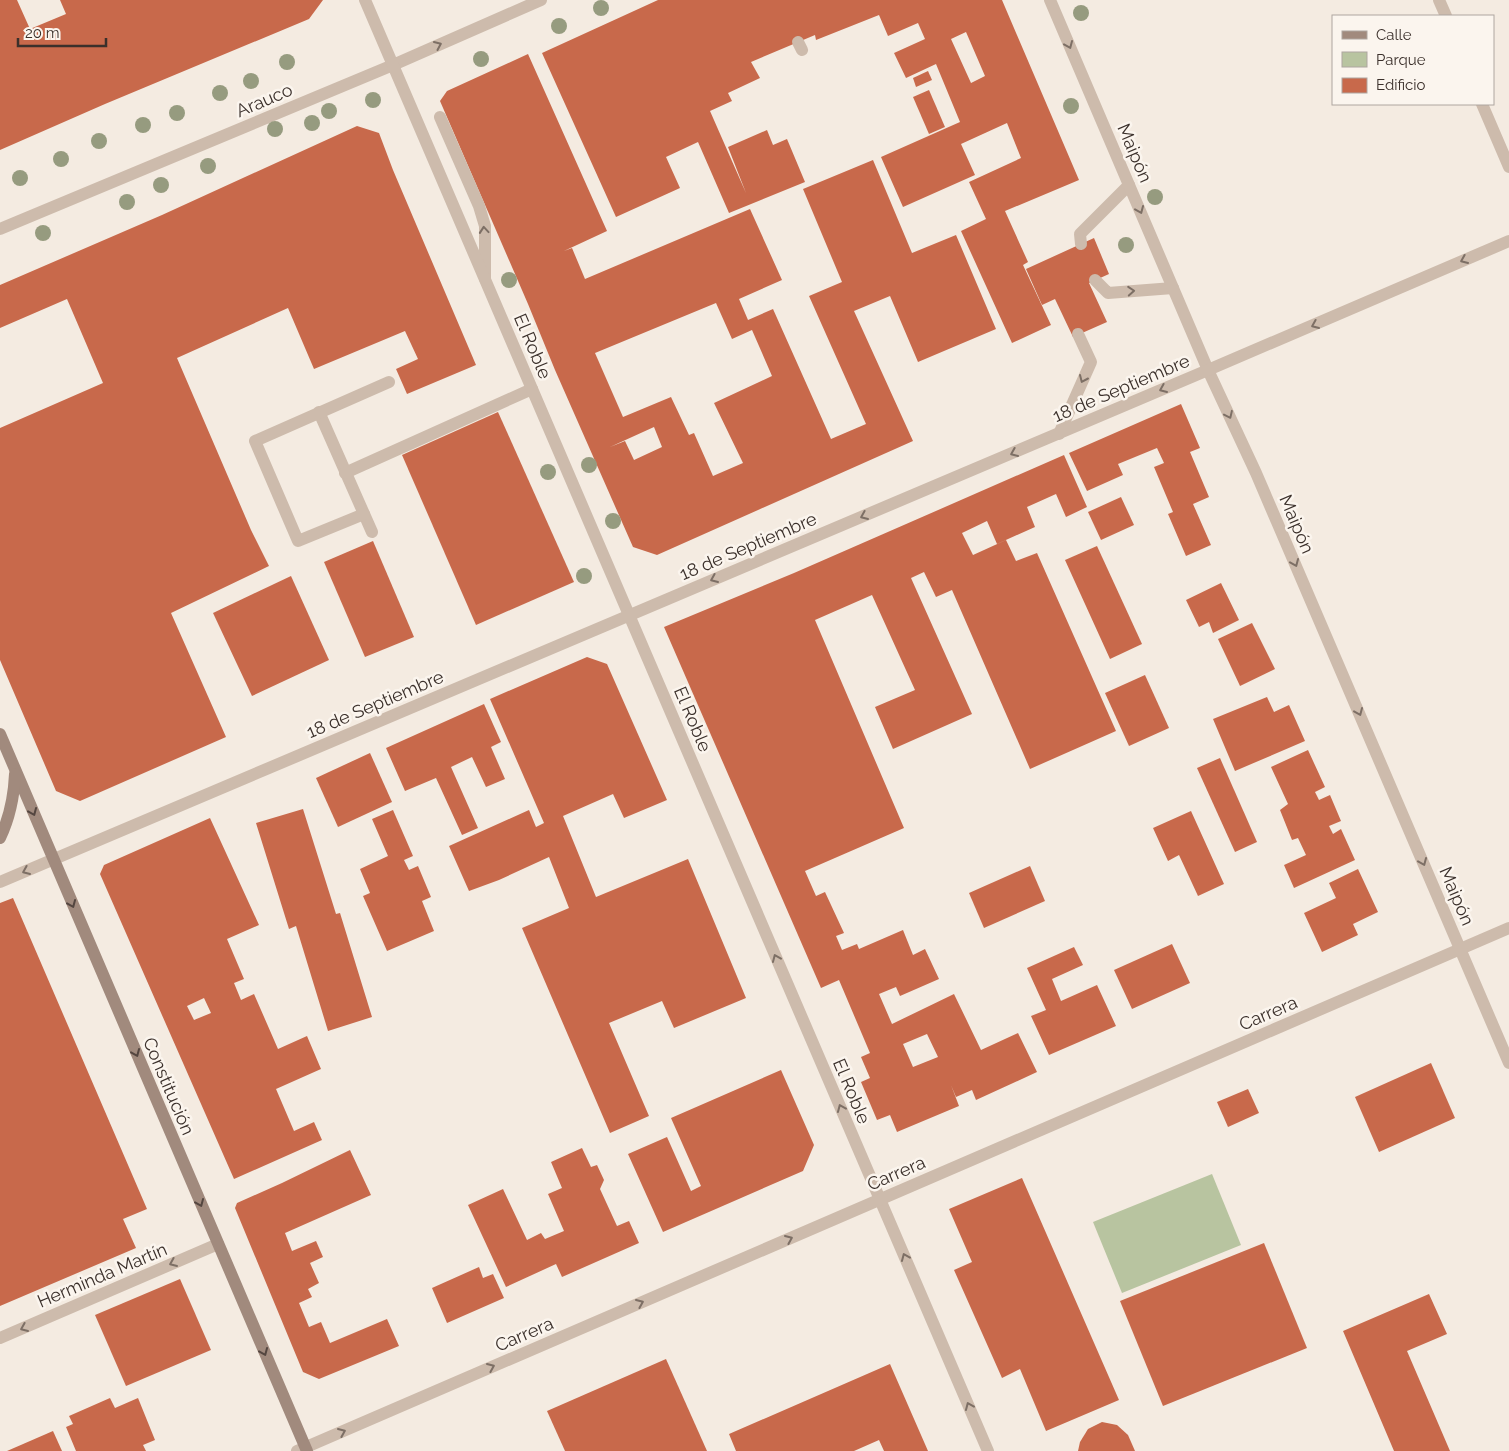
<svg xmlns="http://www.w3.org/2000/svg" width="1509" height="1451" font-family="Raleway,sans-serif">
	<rect width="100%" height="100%" fill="#f4ebe1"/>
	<polygon fill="#b8c4a0" points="1212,1174 1241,1245 1122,1293 1093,1222"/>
	<g fill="#c8694b" fill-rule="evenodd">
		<polygon points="0,0 17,0 30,29 66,14 60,0 323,0 309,19 105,104 0,150"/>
		<path d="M658 0H1002L1079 180 1005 211 1028 262 1023 265 1051 325 1012 343 961 231 986 219 969 182 1021 158 1007 123 961 144 975 175 903 207 881 157 960 122 936 64 906 78 894 53 925 39 918 23 888 36 879 15 816 40 815 35 751 62 760 78 728 93 732 101 710 111 746 193 728 147 767 130 773 145 787 139 805 182 729 213 698 142 666 157 680 188 616 217 542 53ZM966 32 985 76 971 83 951 39Z"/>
		<path d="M528 54 607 231 564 251 572 248 585 279 750 209 782 280 739 299 748 320 773 309 831 439 866 424 809 296 842 282 803 189 873 160 912 253 956 235 996 329 918 362 890 296 854 311 913 441 657 555 633 547 555 370 528 304 440 101 447 91ZM716 303 732 339 752 330 772 376 714 403 743 463 713 476 694 433 689 435 671 397 623 417 595 353ZM654 427 662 447 634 460 625 441 610 447Z"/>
		<polygon points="928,71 932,80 916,87 913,78"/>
		<polygon points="929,90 945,127 929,134 913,97"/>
		<polygon points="357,126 379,133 393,170 476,365 407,394 396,369 418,359 405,331 314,369 288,308 177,358 251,530 269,566 171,613 226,737 80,801 56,791 0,660 0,428 103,383 67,299 0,328 0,285 162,215"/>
		<polygon points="1094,238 1109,274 1089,283 1107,322 1073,337 1055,299 1042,305 1026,269"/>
		<polygon points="1181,404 1200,448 1190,452 1209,497 1193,504 1211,545 1186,556 1168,514 1173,512 1154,467 1164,463 1157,448 1118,464 1123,475 1087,491 1069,453"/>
		<polygon points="498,412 574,582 476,625 402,455"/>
		<path d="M1064 455 1087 507 1066 517 1056 494 1027 507 1035 527 997 544 987 521 962 533 973 555 1006 540 1016 561 1037 553 1116 731 1030 769 952 590 936 597 924 572 911 578 972 714 893 749 875 707 915 690 872 595 815 620 904 828 805 871 816 896 825 892 844 933 836 936 842 950 857 944 859 949 903 930 913 955 925 949 939 979 900 996 896 987 879 994 892 1024 954 994 981 1050 1018 1033 1037 1072 976 1100 972 1090 956 1097 951 1085 959 1106 897 1132 890 1115 877 1120 861 1082 870 1078 861 1057 870 1053 839 980 821 988 664 627 794 573ZM927 1034 938 1057 913 1067 903 1044Z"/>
		<polygon points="1121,497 1134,525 1101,540 1088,512"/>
		<polygon points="373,541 414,637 365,657 324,562"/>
		<polygon points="1097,546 1142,644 1110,659 1065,560"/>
		<polygon points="291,576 329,660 252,696 213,613"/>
		<polygon points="1221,583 1239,620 1213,633 1209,622 1199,627 1186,600"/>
		<polygon points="1252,623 1275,669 1240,686 1218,639"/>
		<polygon points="587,657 607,664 667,800 624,818 613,794 563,816 596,897 688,859 746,998 674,1028 662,1001 609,1023 649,1116 610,1133 522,928 569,908 549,857 499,880 469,891 449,846 529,810 536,827 544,823 490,699"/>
		<polygon points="1145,675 1169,728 1129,746 1105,693"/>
		<polygon points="1267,697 1274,712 1289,705 1305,741 1235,771 1213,719"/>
		<polygon points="484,704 501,742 491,747 505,779 486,787 472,757 451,767 478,828 462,835 436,778 405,791 386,748"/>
		<polygon points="1308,750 1325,787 1315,792 1319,800 1330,795 1341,821 1329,826 1333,834 1341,829 1355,860 1294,888 1284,865 1306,855 1298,838 1292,840 1280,810 1288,804 1271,767"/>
		<polygon points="370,753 392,802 338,827 316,778"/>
		<polygon points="1220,758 1257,842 1235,852 1197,768"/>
		<polygon points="303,809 336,914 340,913 372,1017 328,1031 296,926 289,929 256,823"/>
		<polygon points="393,810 413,856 404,860 409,870 418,866 431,897 422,901 434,931 387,951 363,896 370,893 360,869 388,856 372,819"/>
		<polygon points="1191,811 1224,884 1198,896 1179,855 1168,861 1153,828"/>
		<path d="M210 818 259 925 227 939 244 979 234 983 241 1000 254 994 278 1049 307 1036 321 1069 276 1089 294 1131 314 1122 322 1140 234 1179 100 874 104 865ZM204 998 211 1013 194 1020 187 1006Z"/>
		<polygon points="1030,866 1045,901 984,928 969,893"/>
		<polygon points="1358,869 1378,912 1353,924 1358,935 1322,952 1304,913 1336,898 1329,883"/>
		<polygon points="13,898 147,1209 123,1219 136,1248 0,1306 0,903"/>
		<polygon points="1172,944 1190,983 1132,1009 1114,970"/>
		<polygon points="1074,947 1083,965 1052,979 1061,1001 1097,985 1116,1026 1049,1055 1031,1016 1046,1010 1027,968"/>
		<polygon points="1431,1063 1455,1118 1379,1152 1355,1097"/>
		<polygon points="781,1070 814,1145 803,1171 663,1232 628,1154 667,1137 691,1191 701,1186 671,1118"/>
		<polygon points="1248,1089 1259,1113 1228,1127 1217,1102"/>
		<polygon points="582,1148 591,1167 597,1165 604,1180 600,1189 617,1226 629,1221 639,1243 562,1277 556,1264 506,1287 468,1205 503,1189 527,1240 541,1233 545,1239 564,1231 548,1194 562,1188 551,1162"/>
		<polygon points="350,1150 371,1195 285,1233 292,1251 316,1241 323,1257 310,1263 319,1283 308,1289 312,1297 299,1303 309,1327 321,1322 330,1343 387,1319 399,1346 319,1379 303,1372 235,1208 237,1203 282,1183"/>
		<polygon points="1022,1178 1119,1400 1046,1431 1020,1369 1002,1378 954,1270 972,1262 949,1209"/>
		<polygon points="1264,1243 1307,1348 1163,1406 1120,1301"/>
		<polygon points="479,1267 483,1278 493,1274 504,1298 447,1323 432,1288"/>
		<polygon points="180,1279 211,1350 126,1386 95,1315"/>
		<polygon points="1429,1294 1447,1334 1407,1351 1450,1451 1394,1451 1343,1331"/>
		<polygon points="666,1359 707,1451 565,1451 547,1411"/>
		<polygon points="890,1364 928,1451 884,1451 879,1440 854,1451 736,1451 729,1434"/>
		<polygon points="110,1398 115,1408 138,1398 155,1440 143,1445 146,1451 76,1451 66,1427 73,1424 69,1416"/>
		<polygon points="1102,1422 1117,1425 1128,1435 1135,1451 1078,1451 1080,1442 1088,1429"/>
		<polygon points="53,1431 62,1451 7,1451"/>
	</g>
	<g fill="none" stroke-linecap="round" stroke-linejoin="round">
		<g stroke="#cdbbac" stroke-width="12">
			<polyline points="1439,0 1446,16"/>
			<polyline points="798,42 802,50"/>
			<polyline points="1482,104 1509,167"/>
			<polyline points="440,117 479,206 485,226 485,279"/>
			<polyline points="1081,244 1080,234 1129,185"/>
			<polyline points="1095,280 1108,293 1173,288"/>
			<polyline points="319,412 372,532"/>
			<polyline points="1059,434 1091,362 1078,334"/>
			<polyline points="345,473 532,389"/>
			<polyline points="364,514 298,541 255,441 389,382"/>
		</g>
		<polyline stroke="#cdbbac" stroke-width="12" points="0,229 393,65"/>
		<g stroke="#cdbbac" stroke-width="12">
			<polyline points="393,65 541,0"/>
			<polyline points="0,1338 218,1244"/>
		</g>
		<g stroke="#cdbbac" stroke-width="12">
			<polyline points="365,0 988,1451"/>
			<polyline points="1050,0 1208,370 1256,473 1509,1063"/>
			<polyline points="0,882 1208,370 1509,241"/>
			<polyline points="297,1451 1509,928"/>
		</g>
		<g stroke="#a18a7d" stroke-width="12">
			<polyline points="0,734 307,1451"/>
			<path d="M0 838C10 817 14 796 15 774"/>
		</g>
	</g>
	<g fill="#969b7f">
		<circle cx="601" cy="8" r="8"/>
		<circle cx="1081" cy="13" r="8"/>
		<circle cx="559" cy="26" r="8"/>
		<circle cx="481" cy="59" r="8"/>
		<circle cx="287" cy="62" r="8"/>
		<circle cx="251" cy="81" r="8"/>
		<circle cx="220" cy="93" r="8"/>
		<circle cx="373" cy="100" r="8"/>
		<circle cx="1071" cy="106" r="8"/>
		<circle cx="329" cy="111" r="8"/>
		<circle cx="177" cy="113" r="8"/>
		<circle cx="312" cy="123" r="8"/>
		<circle cx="143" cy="125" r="8"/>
		<circle cx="275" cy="129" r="8"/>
		<circle cx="99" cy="141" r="8"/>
		<circle cx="61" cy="159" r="8"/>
		<circle cx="208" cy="166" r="8"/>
		<circle cx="20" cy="178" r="8"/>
		<circle cx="161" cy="185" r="8"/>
		<circle cx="1155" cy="197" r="8"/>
		<circle cx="127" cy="202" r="8"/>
		<circle cx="43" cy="233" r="8"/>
		<circle cx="1126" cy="245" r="8"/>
		<circle cx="509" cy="280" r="8"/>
		<circle cx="589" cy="465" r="8"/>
		<circle cx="548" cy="472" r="8"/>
		<circle cx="613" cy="521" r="8"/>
		<circle cx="584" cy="576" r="8"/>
	</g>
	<defs><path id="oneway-chevron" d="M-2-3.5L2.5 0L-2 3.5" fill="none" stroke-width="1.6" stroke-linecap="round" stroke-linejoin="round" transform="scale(1.25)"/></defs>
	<g stroke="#7d6f65">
		<use href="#oneway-chevron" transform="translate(438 45) rotate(-24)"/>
		<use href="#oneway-chevron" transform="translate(1069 45) rotate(67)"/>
		<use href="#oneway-chevron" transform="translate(1140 210) rotate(67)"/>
		<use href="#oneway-chevron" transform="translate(484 230) rotate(-95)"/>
		<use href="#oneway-chevron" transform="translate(1464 260) rotate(157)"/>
		<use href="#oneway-chevron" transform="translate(1131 291) rotate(-4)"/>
		<use href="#oneway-chevron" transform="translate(1315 325) rotate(157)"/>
		<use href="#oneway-chevron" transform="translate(1083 379) rotate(114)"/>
		<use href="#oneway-chevron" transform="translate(1163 389) rotate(157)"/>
		<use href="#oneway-chevron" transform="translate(1229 415) rotate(65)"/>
		<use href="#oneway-chevron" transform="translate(1014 453) rotate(157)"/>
		<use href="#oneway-chevron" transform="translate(864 516) rotate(157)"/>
		<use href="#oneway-chevron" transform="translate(1295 563) rotate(67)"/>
		<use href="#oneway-chevron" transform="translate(714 579) rotate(157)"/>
		<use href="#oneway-chevron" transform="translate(1359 712) rotate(67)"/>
		<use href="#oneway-chevron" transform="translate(1423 862) rotate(67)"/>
		<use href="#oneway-chevron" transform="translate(26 871) rotate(157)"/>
		<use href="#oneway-chevron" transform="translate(776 958) rotate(-113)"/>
		<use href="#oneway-chevron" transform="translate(841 1108) rotate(-113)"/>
		<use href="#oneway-chevron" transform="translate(789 1239) rotate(-23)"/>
		<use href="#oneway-chevron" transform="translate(905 1257) rotate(-113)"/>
		<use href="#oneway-chevron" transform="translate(173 1263) rotate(157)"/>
		<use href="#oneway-chevron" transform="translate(640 1303) rotate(-23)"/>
		<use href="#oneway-chevron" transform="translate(24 1328) rotate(157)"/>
		<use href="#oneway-chevron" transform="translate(491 1367) rotate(-23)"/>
		<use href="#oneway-chevron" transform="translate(969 1406) rotate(-113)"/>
		<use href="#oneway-chevron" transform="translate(342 1432) rotate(-23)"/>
	</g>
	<g stroke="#544640">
		<use href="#oneway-chevron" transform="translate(33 812) rotate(67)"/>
		<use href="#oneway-chevron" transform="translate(72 904) rotate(67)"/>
		<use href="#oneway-chevron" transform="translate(136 1053) rotate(67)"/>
		<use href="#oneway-chevron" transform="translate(200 1203) rotate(67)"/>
		<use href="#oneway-chevron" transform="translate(264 1352) rotate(67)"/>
	</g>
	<g text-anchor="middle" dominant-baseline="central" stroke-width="5" stroke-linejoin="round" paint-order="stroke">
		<g font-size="18" fill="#3b302b" stroke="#fbf5ee">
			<text transform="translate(264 100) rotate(-23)">Arauco</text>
			<text transform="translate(1135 153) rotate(67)">Maipón</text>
			<text transform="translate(533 346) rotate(67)">El Roble</text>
			<text transform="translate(1121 388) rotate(-23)">18 de Septiembre</text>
			<text transform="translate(1297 524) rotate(67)">Maipón</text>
			<text transform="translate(748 546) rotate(-23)">18 de Septiembre</text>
			<text transform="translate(375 704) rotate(-23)">18 de Septiembre</text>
			<text transform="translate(693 719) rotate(67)">El Roble</text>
			<text transform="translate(1457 896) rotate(67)">Maipón</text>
			<text transform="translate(1268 1013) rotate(-23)">Carrera</text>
			<text transform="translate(169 1086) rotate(67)">Constitución</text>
			<text transform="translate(852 1091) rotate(67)">El Roble</text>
			<text transform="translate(896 1173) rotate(-23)">Carrera</text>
			<text transform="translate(102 1275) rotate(-23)">Herminda Martín</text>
			<text transform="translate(524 1334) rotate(-23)">Carrera</text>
		</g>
	</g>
	<rect x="1332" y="15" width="162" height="90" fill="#fbf5ee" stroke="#aea6a0"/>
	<rect x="1342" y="31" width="25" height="8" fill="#a18a7d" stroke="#aea6a0"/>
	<text x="1376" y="40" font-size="15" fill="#3b302b">Calle</text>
	<rect x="1342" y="52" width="25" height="15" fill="#b8c4a0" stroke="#aea6a0"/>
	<text x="1376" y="65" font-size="15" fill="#3b302b">Parque</text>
	<rect x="1342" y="78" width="25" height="15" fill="#c8694b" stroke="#aea6a0"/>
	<text x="1376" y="90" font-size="15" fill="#3b302b">Edificio</text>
	<path d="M18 38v8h88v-8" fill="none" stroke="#3b302b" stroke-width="2.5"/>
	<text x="25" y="38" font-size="15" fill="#3b302b" stroke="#fbf5ee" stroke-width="4" paint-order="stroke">20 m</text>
</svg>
